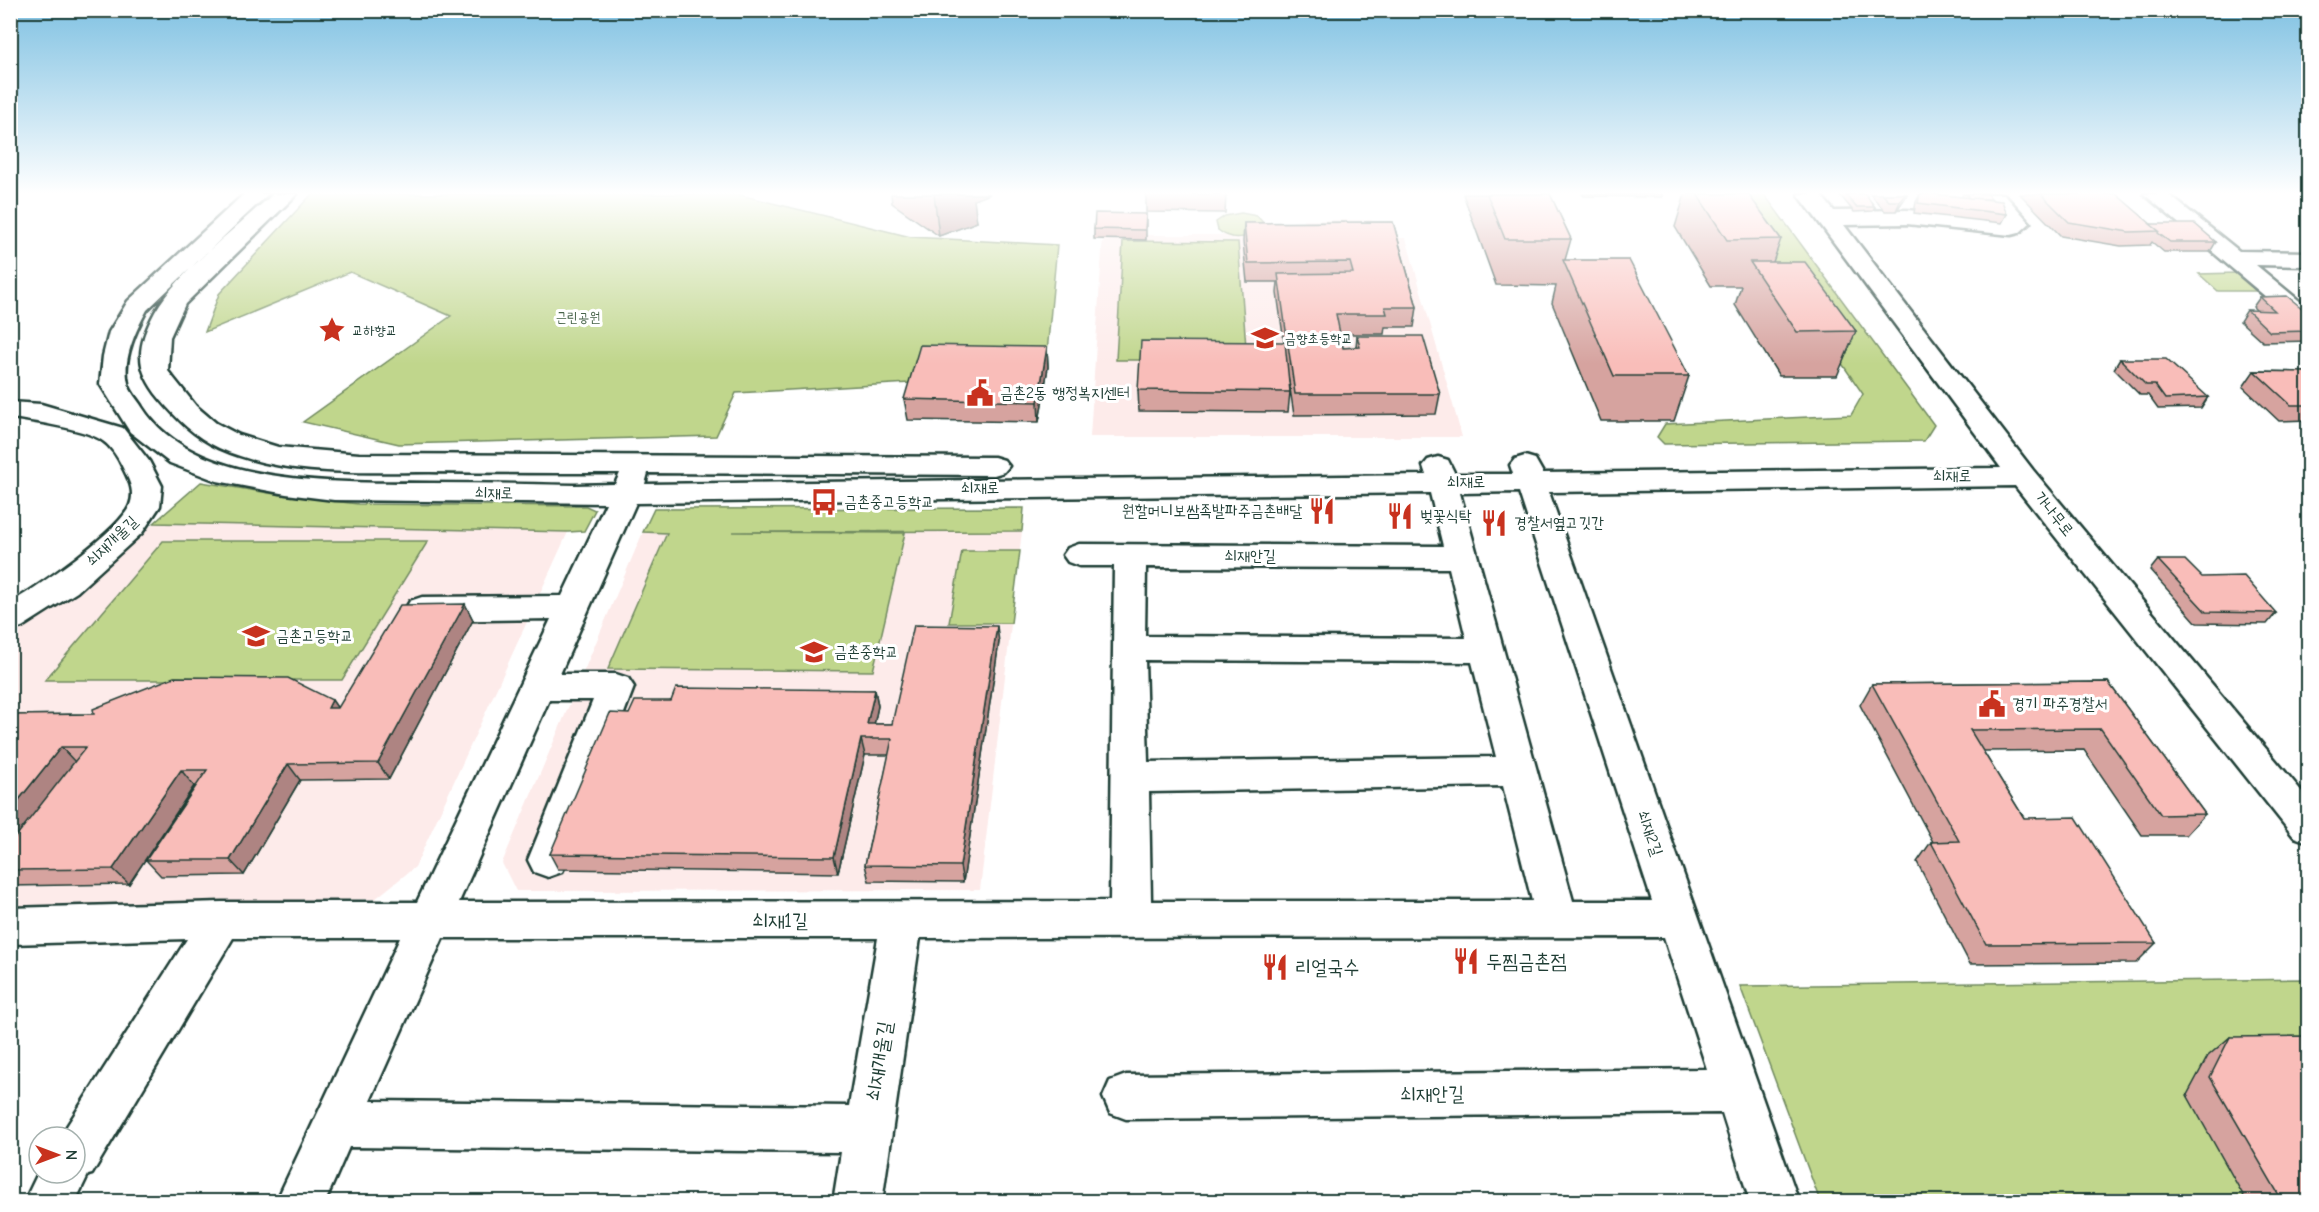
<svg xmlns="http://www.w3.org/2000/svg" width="2319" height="1212" font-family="'Comic Neue','Poor Story',sans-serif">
	<rect width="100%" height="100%" fill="#fff"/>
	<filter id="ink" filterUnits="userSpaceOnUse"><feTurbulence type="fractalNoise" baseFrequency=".0167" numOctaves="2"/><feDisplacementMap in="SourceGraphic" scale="12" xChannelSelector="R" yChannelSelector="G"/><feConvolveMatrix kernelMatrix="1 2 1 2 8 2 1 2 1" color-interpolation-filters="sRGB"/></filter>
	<g filter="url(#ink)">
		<g fill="#fdebea">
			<polygon points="1303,220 1372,220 1377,238 1406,238 1462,437 1090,437 1103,235 1305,235"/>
			<polygon points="154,523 568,532 415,867 375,899 11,908 10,637 68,596"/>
			<polygon points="1022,531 980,890 516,891 502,863 643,532"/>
		</g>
		<g fill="#c0d68c" stroke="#708a60" stroke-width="1.5">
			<polygon points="312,194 736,194 911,237 1057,245 1046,363 910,383 736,393 716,436 399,444 303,422 451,316 350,272 205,332 219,294"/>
			<polygon points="1725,194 1764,194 1934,425 1924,441 1664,444 1657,437 1665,424 1851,415 1863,394"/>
			<path d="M1241 213 1257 216 1267 227C1250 236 1235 244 1218 230L1216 222 1225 216Z"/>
			<polygon points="1123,241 1238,242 1247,360 1116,360"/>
			<polygon points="2237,273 2258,291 2218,291 2199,274"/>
			<polygon points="201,482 275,494 358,504 586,506 595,510 584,531 568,532 154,523"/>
			<polygon points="1024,508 1022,531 733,532 905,533 873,671 608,669 667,533 643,532 654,509"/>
			<polygon points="163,541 428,541 342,680 45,680"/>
			<polygon points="962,551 1020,551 1011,623 949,623"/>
			<polygon points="2308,979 2308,1055 2247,1201 1820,1201 1740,986"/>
		</g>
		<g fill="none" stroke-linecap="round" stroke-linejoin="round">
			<defs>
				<g id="minor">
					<path d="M244 194H268L147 310C136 330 122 359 128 383 129 391 138 400 142 407 194 489 343 482 429 483 478 483 526 484 575 485L615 484 620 473C557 473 493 473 430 472 361 472 284 477 219 448 195 437 177 419 160 399 135 369 136 347 155 312 177 273 238 226 273 194H297L185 304 170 337 168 371 196 406 216 423 239 435 278 447 359 454 994 457 1004 460 1009 466 1004 472 994 475 648 473 645 484 1426 475 1423 466 1428 460 1438 457 1448 460 1455 474H1513L1510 465 1515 459 1525 456 1535 459 1543 473 2001 468 1798 194H1820L1834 211 1907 210 2004 220 1981 194H2004L2030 223 2019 233 2011 235 1907 224 1844 225 2033 470 2308 799V842L2294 837 2015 486 1549 492 1799 1202H1750L1722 1113 1126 1119 1110 1113 1103 1097 1110 1081 1126 1075 1707 1069 1664 937 920 938 882 1202H833L841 1152 349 1147 325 1202H276L400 938H233L92 1174 88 1175 75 1202H24L39 1171 75 1173V1137H60L187 939 10 944V908L222 902H417L551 619 422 621 410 617 405 609 410 601 422 597 562 596 606 503 334 500 286 494 217 481 170 463 130 432 100 384 103 356 109 332 128 301ZM1519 492 1652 901H1573L1460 493ZM1430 493 1443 546 1079 544 1068 548 1063 555 1068 562 1079 566H1114L1110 901 459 902 549 700H593L528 860 534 872 548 877 562 872 568 860 634 687 628 678 616 674H560L636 503ZM1146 567 1449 568 1466 638 1145 636ZM1145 660 1472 662 1496 757 1148 762ZM1503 786 1532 901H1151L1149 792ZM443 938H878L849 1106 370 1101Z"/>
					<polygon points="2144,194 2168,194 2239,251 2308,252 2308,266 2256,265 2308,308 2308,327 2299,325"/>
					<path d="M10 402 41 404 123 428 149 461 162 486 160 506 142 533 77 592 22 627 10 631V603C36 588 120 531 130 505 135 492 130 482 124 470 120 461 112 447 103 441 90 430 29 420 10 418Z"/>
				</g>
			</defs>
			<use href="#minor" stroke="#1f3d34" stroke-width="5"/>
			<use href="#minor" fill="#fff" fill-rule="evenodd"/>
		</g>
		<g fill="#d6a39f" stroke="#1f3d34" stroke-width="1.5">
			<polygon points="891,194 990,194 974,200 977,222 939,236 892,203"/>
			<polygon points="1146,194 1226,194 1225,213 1146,212"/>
			<polygon points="1463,194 1550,194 1571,239 1565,260 1689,376 1674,421 1601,421 1552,303 1556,286 1496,285"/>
			<polygon points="1582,194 1662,194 1662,197 1584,196"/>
			<polygon points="1685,194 1748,194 1781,239 1773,262 1856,331 1837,376 1779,376 1735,305 1741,286 1711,286 1675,227"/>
			<polygon points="1839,194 1865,194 1875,207 1873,211 1854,212"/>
			<polygon points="1870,194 1907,194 1905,198 1896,211 1885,211"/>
			<polygon points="1920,194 1963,197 1962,196 1963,194 1987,194 1992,200 2007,214 2002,223 1914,213 1916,202"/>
			<polygon points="2020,194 2116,194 2150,224 2216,242 2210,252 2164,252 2152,242 2150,245 2121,246 2061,236"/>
			<polygon points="1146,214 1146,240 1094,239 1094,229"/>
			<polygon points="1393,222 1417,307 1414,327 1385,327 1384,334 1340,334 1343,348 1356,347 1357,336 1440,394 1436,414 1294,415 1288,375 1290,392 1288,412 1139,411 1138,390 1284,342 1277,293 1278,282 1247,282 1243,242 1244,223"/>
			<polygon points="2260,297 2308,313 2308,341 2263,342 2240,321 2247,310 2257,311 2253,307"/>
			<polygon points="1047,347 1048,367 1039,422 908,420 904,399"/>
			<polygon points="2120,359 2208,397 2201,408 2158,409 2148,395 2140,395 2114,369"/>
			<polygon points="2254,371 2308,372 2308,420 2279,421 2243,387"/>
			<polygon points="2158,560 2276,613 2267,624 2197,623 2150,570"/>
			<polygon points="2308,595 2308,627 2300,605"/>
			<polygon points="465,604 473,620 389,779 300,780 244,875 161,876 146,860 196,786 194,786 129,884 10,886 10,715 94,714 332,700 337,708 338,708"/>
			<polygon points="999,642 963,882 869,881 865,865 889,755 865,755 838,873 558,869 550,854 629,714 671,701 875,690 878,706 874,724 892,724"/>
			<polygon points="2108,682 2205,814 2186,835 2142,835 2084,750 1983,751 2024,818 2156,943 2136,963 1970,964 1917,862 1931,842 1933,842 1860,705 1872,684"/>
			<polygon points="2230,1037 2308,1202 2247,1202 2187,1095 2208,1056"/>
		</g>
		<g fill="#ae8482" stroke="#1f3d34" stroke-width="1.5">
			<polygon points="934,194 990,194 974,200 977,222 939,236"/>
			<polygon points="1905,194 1907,194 1905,198 1896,211 1900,201"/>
			<polygon points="1047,347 1048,367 1039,422 1038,402"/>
			<polygon points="465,604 473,620 389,779 378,763"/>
			<polygon points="997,626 999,642 963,882 960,866"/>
			<polygon points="875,690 878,706 871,740 867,724"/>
			<polygon points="332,700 343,716 328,708"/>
			<polygon points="861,739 865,755 838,873 834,857"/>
			<polygon points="61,747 76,763 10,848 10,811"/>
			<polygon points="288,764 300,780 244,875 230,860"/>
			<polygon points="181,770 194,786 129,884 113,869"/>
		</g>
		<g fill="#f9bdb9" stroke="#1f3d34" stroke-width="1.5">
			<polygon points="1487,194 1550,194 1571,239 1505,239"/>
			<polygon points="1697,194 1748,194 1781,239 1727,240"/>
			<polygon points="1845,194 1865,194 1875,207 1856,207"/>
			<polygon points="1882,194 1905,194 1900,201 1889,201"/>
			<polygon points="1920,194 1933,194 2002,201 2007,214 1918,203"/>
			<polygon points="1966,194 1987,194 1992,199 1969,198"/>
			<polygon points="2041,194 2116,194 2159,231 2129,232 2069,222"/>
			<polygon points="1095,213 1146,214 1145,230 1094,229"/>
			<polygon points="1393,222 1417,307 1385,307 1387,314 1336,314 1343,348 1360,347 1357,336 1423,336 1440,394 1295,394 1278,274 1353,273 1350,262 1248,263 1244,223"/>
			<polygon points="2150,224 2195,224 2216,242 2170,242 2158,233 2159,231"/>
			<polygon points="1563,260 1629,260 1689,376 1614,376"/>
			<polygon points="1750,262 1805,262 1856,331 1797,332"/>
			<polygon points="2287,296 2308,313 2308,331 2270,332 2247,310 2275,311 2260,297"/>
			<polygon points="1141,341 1285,342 1290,392 1138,390"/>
			<polygon points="920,345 1047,347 1038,402 904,399"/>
			<polygon points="2120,359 2166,359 2208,397 2165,399 2155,385 2146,385"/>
			<polygon points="2254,371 2308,372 2308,405 2291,405"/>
			<polygon points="2158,560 2185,560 2202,577 2244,576 2276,613 2206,612"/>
			<polygon points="465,604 378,763 288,764 230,860 146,860 207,770 181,770 113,869 10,870 10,844 86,747 61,747 10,811 10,715 94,714 93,709 174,677 288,678 332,700 328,708 338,708 400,605"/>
			<polygon points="914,625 997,626 960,866 865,865 892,739 861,739 834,857 550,854 610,713 629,714 635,701 671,701 676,688 875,690 867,724 892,724"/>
			<polygon points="2108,682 2205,814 2161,815 2101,729 1970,730 2024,818 2076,817 2156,943 1986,944 1931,842 1959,841 1872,684"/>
			<polygon points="2308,1036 2308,1202 2283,1202 2210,1077 2230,1037"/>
		</g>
	</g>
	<linearGradient id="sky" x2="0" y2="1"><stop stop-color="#7fc1e2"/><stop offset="0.53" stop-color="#fff"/><stop offset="1" stop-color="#fff" stop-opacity="0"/></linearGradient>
	<rect width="2319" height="364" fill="url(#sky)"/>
	<defs>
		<symbol id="sight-bare" viewBox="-9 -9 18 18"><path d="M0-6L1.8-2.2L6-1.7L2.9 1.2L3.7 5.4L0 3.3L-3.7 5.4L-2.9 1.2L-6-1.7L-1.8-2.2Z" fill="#c8321e" stroke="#fff" stroke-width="2.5" paint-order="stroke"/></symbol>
		<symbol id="school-bare" viewBox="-9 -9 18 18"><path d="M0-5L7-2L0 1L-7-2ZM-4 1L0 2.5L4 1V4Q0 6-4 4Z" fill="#c8321e" stroke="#fff" stroke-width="2.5" paint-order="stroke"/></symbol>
		<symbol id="civic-bare" viewBox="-9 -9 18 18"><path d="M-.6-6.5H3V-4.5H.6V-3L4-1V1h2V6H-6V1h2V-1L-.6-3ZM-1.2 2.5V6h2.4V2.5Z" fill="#c8321e" stroke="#fff" stroke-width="2.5" paint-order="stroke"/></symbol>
		<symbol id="bus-bare" viewBox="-9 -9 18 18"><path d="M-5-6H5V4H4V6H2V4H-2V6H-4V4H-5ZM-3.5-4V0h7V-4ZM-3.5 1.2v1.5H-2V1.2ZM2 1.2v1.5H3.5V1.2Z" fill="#c8321e" stroke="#fff" stroke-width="2.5" paint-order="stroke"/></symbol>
		<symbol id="restaurant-bare" viewBox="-9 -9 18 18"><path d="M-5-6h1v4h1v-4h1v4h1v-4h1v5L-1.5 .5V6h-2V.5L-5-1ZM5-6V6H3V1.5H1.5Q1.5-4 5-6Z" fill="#c8321e" stroke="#fff" stroke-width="2.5" paint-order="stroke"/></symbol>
	</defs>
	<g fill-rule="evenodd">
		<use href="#sight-bare" x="313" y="311" width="38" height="38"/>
		<use href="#school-bare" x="1246" y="319" width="38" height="38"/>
		<use href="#civic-bare" x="961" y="374" width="38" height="38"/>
		<use href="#bus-bare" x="805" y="483" width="38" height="38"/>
		<use href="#restaurant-bare" x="1303" y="492" width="38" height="38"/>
		<use href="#restaurant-bare" x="1381" y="497" width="38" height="38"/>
		<use href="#restaurant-bare" x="1475" y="504" width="38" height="38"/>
		<use href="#school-bare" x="237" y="617" width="38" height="38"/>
		<use href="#school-bare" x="795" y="633" width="38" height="38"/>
		<use href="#civic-bare" x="1973" y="685" width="38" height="38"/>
		<use href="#restaurant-bare" x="1447" y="942" width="38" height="38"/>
		<use href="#restaurant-bare" x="1256" y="948" width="38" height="38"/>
	</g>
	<g text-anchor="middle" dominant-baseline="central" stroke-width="6" stroke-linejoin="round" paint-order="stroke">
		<g font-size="14" fill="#47634a" stroke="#fff">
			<text x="578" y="317">근린공원</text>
		</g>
		<g font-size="14" fill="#1f3d34" stroke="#fff" text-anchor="start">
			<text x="352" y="330">교하향교</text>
			<text x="1285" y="338">금향초등학교</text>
		</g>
		<g font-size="16" fill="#1f3d34" stroke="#fff" text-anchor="start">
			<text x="1000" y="393">금촌2동 행정복지센터</text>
			<text x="844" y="502">금촌중고등학교</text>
			<text x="1302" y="511" text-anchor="end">원할머니보쌈족발파주금촌배달</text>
			<text x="1420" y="516">벚꽃식탁</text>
			<text x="1514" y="523">경찰서옆고깃간</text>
			<text x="276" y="636">금촌고등학교</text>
			<text x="834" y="652">금촌중학교</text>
			<text x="2012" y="704">경기 파주경찰서</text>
		</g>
		<g font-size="16" fill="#1f3d34" stroke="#fff">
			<text x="1952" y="476">쇠재로</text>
			<text transform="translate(1466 482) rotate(-1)">쇠재로</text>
			<text transform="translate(980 488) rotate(-1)">쇠재로</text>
			<text transform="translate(494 493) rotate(1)">쇠재로</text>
			<text transform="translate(2054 514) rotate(51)">가나무로</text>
			<text transform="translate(112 541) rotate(-44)">쇠재개울길</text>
			<text x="1250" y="556">쇠재안길</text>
			<text transform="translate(1650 833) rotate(71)">쇠재2길</text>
		</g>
		<g font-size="20" fill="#1f3d34" stroke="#fff">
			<text x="780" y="920">쇠재1길</text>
			<text transform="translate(879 1061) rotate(-81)">쇠재개울길</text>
			<text transform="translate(1432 1094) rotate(-1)">쇠재안길</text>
		</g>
		<g font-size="20" fill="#1f3d34" stroke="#fff" text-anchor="start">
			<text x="1486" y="961">두찜금촌점</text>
			<text x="1295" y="967">리얼국수</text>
		</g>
	</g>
	<rect width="2319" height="1212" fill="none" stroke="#fff" stroke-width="36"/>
	<rect x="18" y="18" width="2283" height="1176" fill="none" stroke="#1f3d34" stroke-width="2" filter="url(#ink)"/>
	<g transform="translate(57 1155) rotate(90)"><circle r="28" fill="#ffffff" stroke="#a5b1ae" stroke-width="1.5"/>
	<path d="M0-4.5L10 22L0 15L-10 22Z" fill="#c8321e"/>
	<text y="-9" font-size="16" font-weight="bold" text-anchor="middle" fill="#1f3d34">N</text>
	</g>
</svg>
